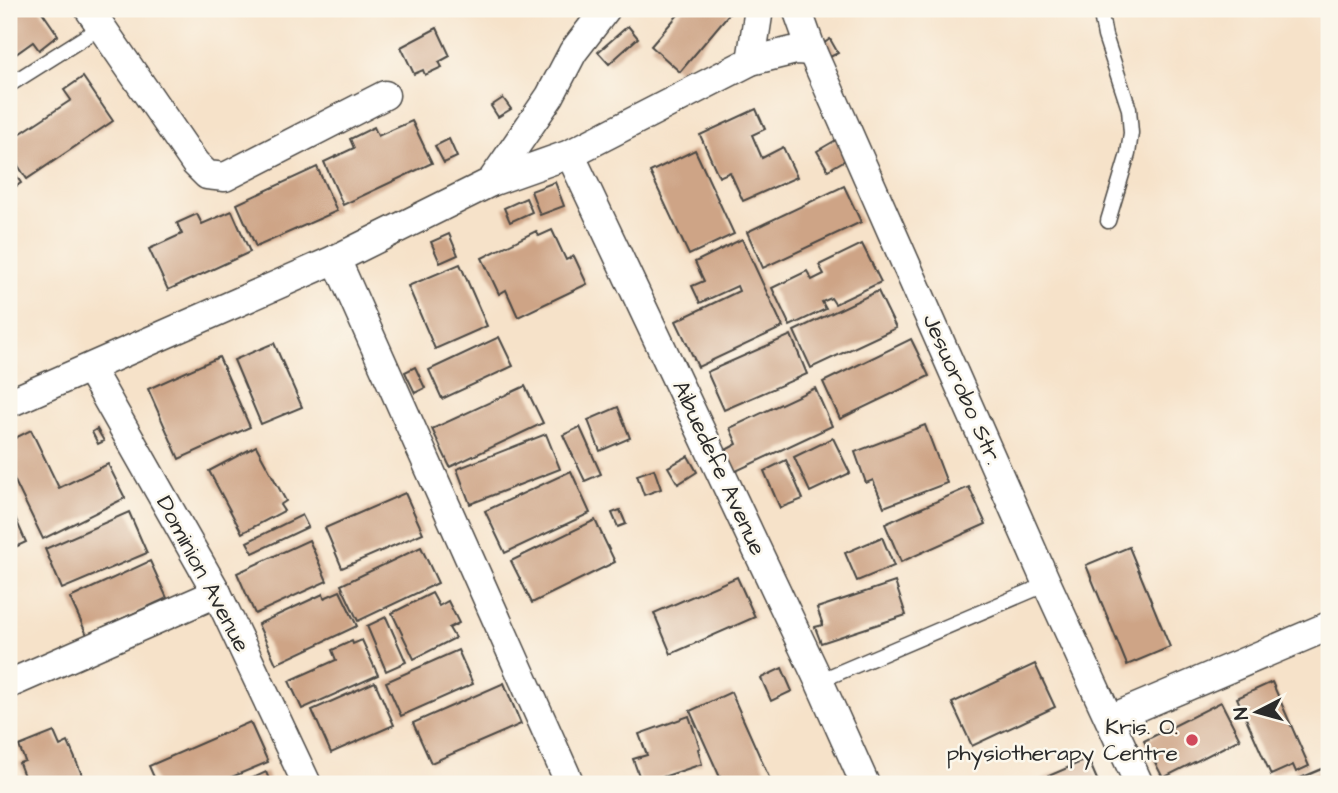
<svg xmlns="http://www.w3.org/2000/svg" width="1338" height="793" font-family="'Architects Daughter',sans-serif">
	<rect width="100%" height="100%" fill="#fbf7ec"/>
	<filter id="ink" filterUnits="userSpaceOnUse"><feTurbulence type="fractalNoise" baseFrequency=".0143" numOctaves="2"/><feDisplacementMap in="SourceGraphic" scale="14" xChannelSelector="R" yChannelSelector="G"/><feConvolveMatrix kernelMatrix="1 2 1 2 8 2 1 2 1" color-interpolation-filters="sRGB"/></filter>
	<filter id="wash" filterUnits="userSpaceOnUse"><feTurbulence type="fractalNoise" baseFrequency=".00686" numOctaves="4" result="noise"/><feDisplacementMap in="SourceGraphic" scale="28" xChannelSelector="R" yChannelSelector="G"/><feGaussianBlur stdDeviation="1.57" result="paint"/><feColorMatrix in="noise" values="0 0 0 0 0 0 0 0 0 0 0 0 0 0 0 0 0 1.4 0 .05"/><feComposite in="paint" operator="in"/></filter>
	<g filter="url(#wash)">
		<rect width="100%" height="100%" fill="#f6e2c9"/>
		<g id="blocks">
			<g fill="#cea486">
				<polygon points="9,9 40,9 58,35 39,50 33,42 9,59"/>
				<polygon points="683,9 733,9 680,72 651,46"/>
				<polygon points="628,26 638,38 609,64 598,52"/>
				<polygon points="437,28 450,56 439,62 442,67 425,75 423,70 414,74 401,47"/>
				<polygon points="830,39 838,53 830,57 823,44"/>
				<polygon points="83,77 113,121 27,179 9,152 9,141 71,100 64,90"/>
				<polygon points="503,98 511,109 498,117 491,106"/>
				<polygon points="756,109 765,129 752,135 762,158 783,147 797,177 743,201 730,172 719,177 700,135"/>
				<polygon points="412,121 432,163 343,205 324,162 354,148 350,139 374,127 378,136"/>
				<polygon points="449,139 457,157 444,163 435,146"/>
				<polygon points="836,140 847,159 828,170 817,151"/>
				<polygon points="695,150 734,234 689,255 650,172"/>
				<polygon points="9,164 21,183 9,191"/>
				<polygon points="317,167 337,211 256,247 237,204"/>
				<polygon points="555,182 564,206 540,215 531,191"/>
				<polygon points="844,186 861,222 763,268 747,232"/>
				<polygon points="526,198 532,212 510,222 504,208"/>
				<polygon points="232,211 250,252 168,290 149,249 182,234 177,223 197,214 202,224"/>
				<polygon points="552,230 566,260 574,256 587,284 518,317 506,290 499,294 482,258 536,231 539,236"/>
				<polygon points="449,234 458,255 440,263 431,242"/>
				<polygon points="742,239 783,327 698,367 676,321 739,291 737,286 700,303 692,286 704,281 695,262"/>
				<polygon points="862,244 881,282 835,304 831,298 822,302 826,309 790,326 772,288 807,271 812,280 824,274 819,265"/>
				<polygon points="460,264 487,326 435,349 408,286"/>
				<polygon points="878,291 896,328 811,368 794,331"/>
				<polygon points="791,335 807,374 724,410 707,372"/>
				<polygon points="499,337 513,366 442,399 429,370"/>
				<polygon points="911,339 929,376 840,419 823,382"/>
				<polygon points="274,343 302,407 261,424 234,360"/>
				<polygon points="219,357 250,427 179,459 148,389"/>
				<polygon points="415,367 425,388 415,393 405,372"/>
				<polygon points="525,386 543,423 450,467 432,429"/>
				<polygon points="815,388 832,426 734,472 724,451 737,444 730,428"/>
				<polygon points="618,407 630,438 600,451 588,420"/>
				<polygon points="925,425 947,483 884,507 873,480 866,483 855,452"/>
				<polygon points="580,427 601,474 585,481 563,435"/>
				<polygon points="97,429 104,441 98,444 92,432"/>
				<polygon points="31,430 59,488 108,464 125,498 43,539 9,469 9,441"/>
				<polygon points="546,434 560,469 470,504 457,469"/>
				<polygon points="833,438 850,473 810,492 794,457"/>
				<polygon points="256,446 286,501 280,505 284,511 242,533 209,471"/>
				<polygon points="688,456 697,472 678,484 668,467"/>
				<polygon points="786,460 803,499 780,508 764,471"/>
				<polygon points="654,469 661,489 644,495 637,475"/>
				<polygon points="571,471 590,513 505,553 485,511"/>
				<polygon points="969,487 986,524 901,562 885,524"/>
				<polygon points="405,493 423,533 342,568 325,528"/>
				<polygon points="9,504 26,542 9,550"/>
				<polygon points="620,510 626,524 618,527 612,513"/>
				<polygon points="129,512 147,553 62,589 45,549"/>
				<polygon points="302,515 308,527 253,553 247,542"/>
				<polygon points="595,520 615,562 532,603 511,561"/>
				<polygon points="882,537 894,566 857,581 845,553"/>
				<polygon points="309,540 327,581 255,614 237,573"/>
				<polygon points="421,547 438,583 358,621 341,585"/>
				<polygon points="1129,547 1170,647 1127,665 1086,565"/>
				<polygon points="150,561 167,598 87,635 70,598"/>
				<polygon points="737,577 755,617 671,654 654,613"/>
				<polygon points="895,582 906,615 821,643 815,627 823,625 817,608"/>
				<polygon points="340,591 357,626 276,664 258,624 323,594 324,598"/>
				<polygon points="432,593 439,606 448,601 459,623 449,628 455,638 414,659 392,613"/>
				<polygon points="386,617 406,662 386,671 367,626"/>
				<polygon points="362,640 378,675 302,709 289,681 336,660 332,650 352,641 353,644"/>
				<polygon points="458,650 473,684 401,716 386,682"/>
				<polygon points="1035,664 1055,707 972,746 952,703"/>
				<polygon points="782,668 792,691 771,701 761,678"/>
				<polygon points="375,682 394,725 331,753 312,710"/>
				<polygon points="1272,682 1309,766 1296,772 1293,765 1271,775 1237,698"/>
				<polygon points="504,683 521,724 431,763 413,723"/>
				<polygon points="731,692 772,784 723,784 690,711"/>
				<polygon points="1221,702 1240,739 1163,778 1144,741"/>
				<polygon points="689,716 700,748 698,749 702,764 642,784 633,759 647,755 639,734"/>
				<polygon points="250,722 268,762 215,784 157,784 149,766"/>
				<polygon points="54,732 60,746 68,742 86,784 27,784 19,763 25,761 19,746"/>
				<polygon points="1088,759 1099,784 1030,784"/>
				<polygon points="1329,766 1329,784 1286,784"/>
				<polygon points="266,772 271,784 240,784"/>
			</g>
		</g>
	</g>
	<g filter="url(#ink)">
		<use href="#blocks" fill-opacity="0" stroke="#494643" stroke-width="2"/>
		<g fill="none" stroke-linecap="round" stroke-linejoin="round">
			<defs>
				<g id="lane">
					<polyline points="1100,9 1105,36 1129,109 1131,133 1128,154 1108,221"/>
					<polyline points="9,85 101,27"/>
					<polyline points="819,681 1047,584"/>
				</g>
				<g id="street">
					<polyline points="89,9 195,163 207,175 225,177 385,95"/>
					<polyline points="797,9 812,51 1047,584 1139,784"/>
					<polyline points="751,61 759,9"/>
					<polyline points="570,154 819,681 865,784"/>
					<polyline points="491,182 550,96 573,52 606,9"/>
					<polyline points="336,259 570,784"/>
					<polyline points="90,369 217,593 307,784"/>
					<polyline points="9,403 336,259 491,182 570,154 751,61 796,50 812,51"/>
					<polyline points="9,684 217,593"/>
					<polyline points="1110,719 1329,626"/>
				</g>
			</defs>
			<use href="#lane" stroke="#494643" stroke-width="17"/>
			<use href="#street" stroke="#494643" stroke-width="31"/>
			<use href="#lane" stroke="#fff" stroke-width="14"/>
			<use href="#street" stroke="#fff" stroke-width="28"/>
		</g>
	</g>
	<circle fill="#d1495b" stroke="#fbf7ec" stroke-width="2.5" cx="1192" cy="740" r="7"/>
	<g text-anchor="middle" dominant-baseline="central" stroke-width="5" stroke-linejoin="round" paint-order="stroke">
		<g font-size="23" fill="#2b2b2b" stroke="#fbf7ec">
			<text transform="translate(962 389) rotate(66)">Jesuorobo Str.</text>
			<text transform="translate(719 468) rotate(65)">Aibuedefe Avenue</text>
			<text transform="translate(203 574) rotate(62)">Dominion Avenue</text>
		</g>
		<g font-size="23" fill="#2b2b2b" stroke="#fbf7ec" text-anchor="end">
			<text x="1178" y="727">Kris. O.<tspan x="1178" dy="26">physiotherapy Centre</tspan></text>
		</g>
	</g>
	<rect width="1338" height="793" fill="none" stroke="#fbf7ec" stroke-width="35"/>
	<g transform="translate(1257 712) rotate(264)" stroke="#fbf7ec" stroke-width="5" paint-order="stroke">
	<path d="M0-5L12 26L0 18L-12 26Z" fill="#2b2b2b"/>
	<text y="-10" font-size="19" font-weight="bold" text-anchor="middle" fill="#2b2b2b">N</text>
	</g>
</svg>
